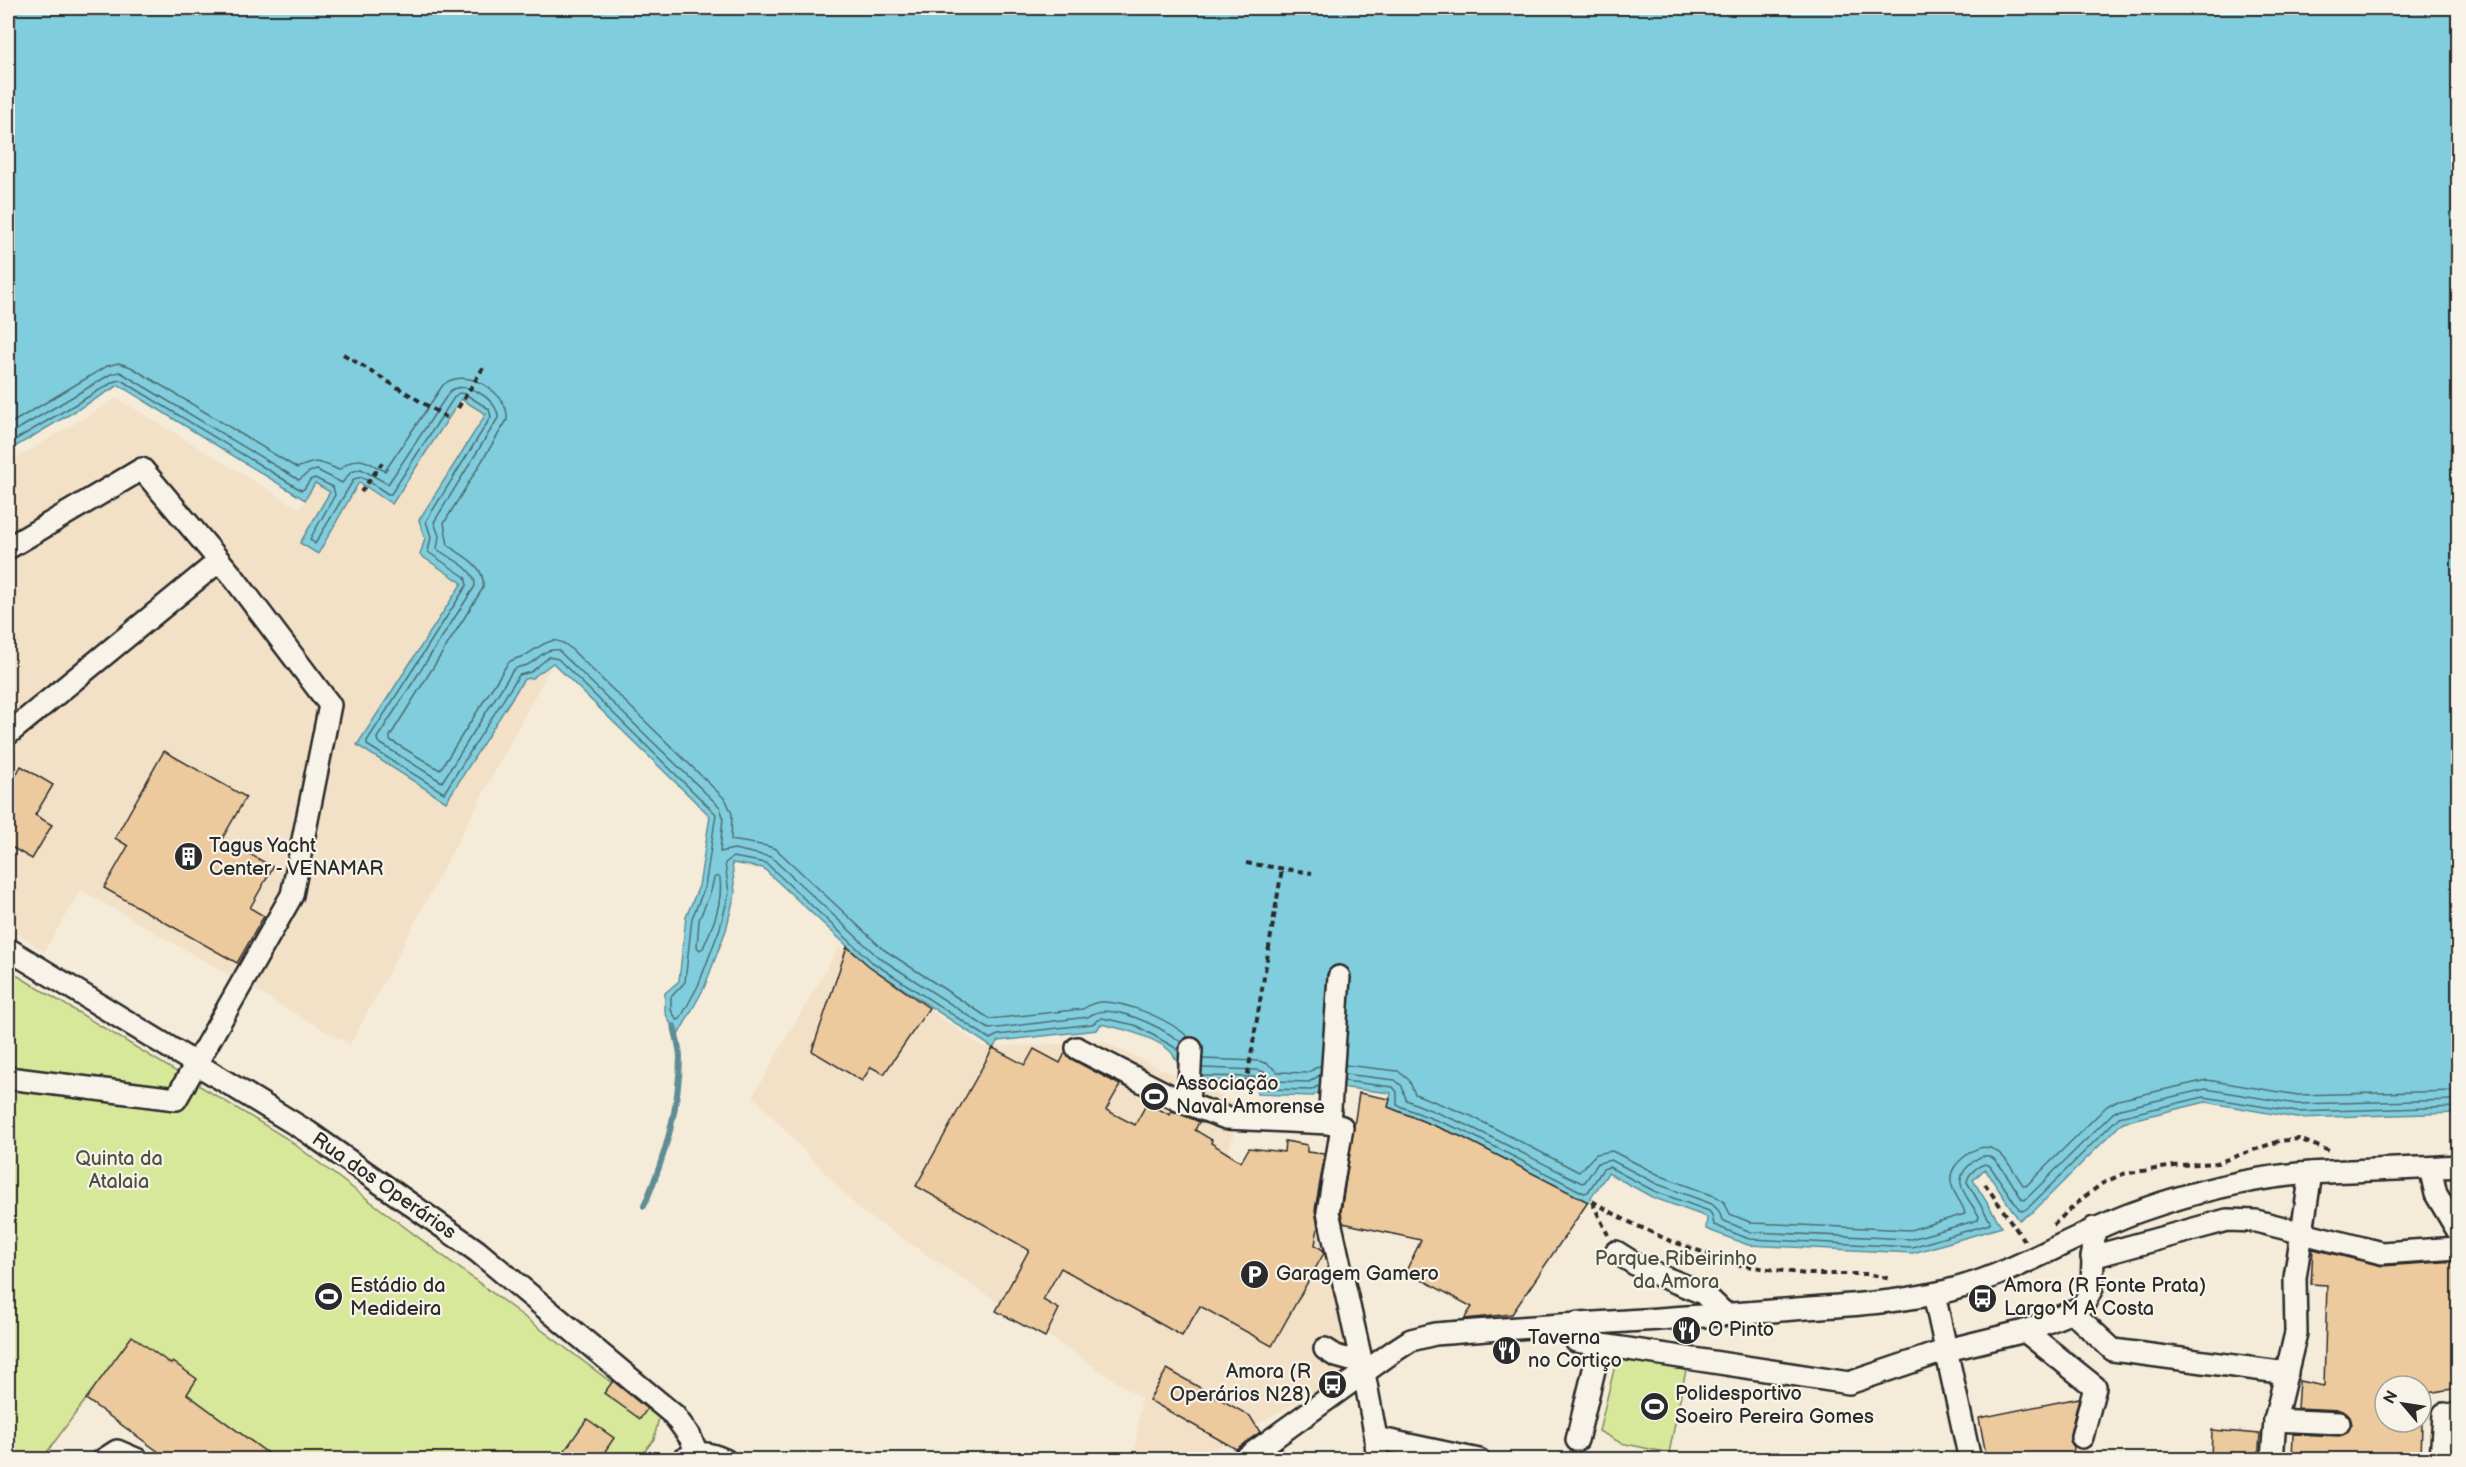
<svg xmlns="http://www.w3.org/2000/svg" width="2466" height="1467" font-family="'Balsamiq Sans',sans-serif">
	<rect width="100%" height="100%" fill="#f5ebd9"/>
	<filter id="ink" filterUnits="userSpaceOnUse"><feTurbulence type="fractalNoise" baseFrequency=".0167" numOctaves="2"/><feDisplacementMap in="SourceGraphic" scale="12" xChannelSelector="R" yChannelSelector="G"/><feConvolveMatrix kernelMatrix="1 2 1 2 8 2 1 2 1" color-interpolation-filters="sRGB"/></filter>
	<g filter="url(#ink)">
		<g fill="#f3e1c7">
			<polygon points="117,398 300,509 315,483 330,492 301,543 359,482 392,504 461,399 486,414 419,520 425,538 420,555 462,582 357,745 446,802 524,679 533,678 553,662 350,1045 81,890 44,952 8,926 8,463"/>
			<polygon points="839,947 983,1047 1104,1042 1242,1106 1219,1184 1321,1236 1357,1368 1196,1459 1134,1459 1141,1398 861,1211 753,1096"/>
		</g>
		<g fill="#d7e89b" stroke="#818a63" stroke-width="1.5">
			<polygon points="8,970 286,1138 611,1382 614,1380 649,1405 647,1409 659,1417 654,1439 639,1459 170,1459 86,1399 42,1459 8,1459"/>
			<polygon points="1617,1357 1686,1370 1669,1453 1621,1443 1599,1431"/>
		</g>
		<path fill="#80cedd" stroke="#5e8d96" stroke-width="1.5" d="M8 8H2458V1113L2296 1118 2206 1102 2123 1122 2033 1212 2019 1220 1985 1169 1973 1180 2002 1227 1913 1253 1748 1245 1706 1229 1707 1217 1652 1197 1608 1173 1588 1202 1462 1137 1388 1107 1391 1093 1329 1086 1313 1096 1257 1094 1256 1083 1180 1079C1179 1072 1179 1063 1174 1056 1164 1039 1120 1028 1101 1024L1097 1030 998 1041 993 1048 869 966 763 868 732 863 735 893 726 930 704 988 677 1037 665 1012V993L679 981 686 917 699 886 710 816 553 663 532 678 524 679 446 802 357 745 462 583 420 555 425 538 419 520 486 414 461 399 392 504 359 482 318 554 300 543 330 492 315 483 305 500 119 385 8 451Z"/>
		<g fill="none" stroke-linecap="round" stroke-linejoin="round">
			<g stroke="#4d6c72" stroke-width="1.5">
				<path d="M8 425 107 366 119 363 131 367 297 468C318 459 318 461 339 470 359 453 365 461 385 471L443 385C465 365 510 393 507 420L444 523 448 545C463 557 486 565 483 588L390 736V740L440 770 508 663C514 658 520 658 526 655 542 646 551 633 569 647L726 800 732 814 731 840 767 846 776 849 883 949 990 1019 1083 1009C1089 1005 1094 1002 1101 1002 1126 1001 1171 1020 1189 1038"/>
				<path d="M8 435 111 374 120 372 299 480 309 472 317 470 342 483 351 472 361 469 388 484 450 391C465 379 499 400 498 418L434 522 439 536 437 549C450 559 476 568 475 586L377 738 378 742 442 782 513 670C519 666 521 667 527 665 539 660 543 648 558 650L720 807 723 817 720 852 734 849 771 857 877 956 989 1029 1088 1017C1109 999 1162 1028 1181 1042"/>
				<polyline points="8,444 115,381 121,380 301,490 304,489 310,480 315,478 333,487 335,495 310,539 315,544 354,479 362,477 388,494 391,494 455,396 459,393 465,394 489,409 491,417 426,521 431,537 428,552 465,577 467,585 367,741 367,745 444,793 519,675 531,672 549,657 558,659 716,814 705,887 692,918 685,982 671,997 671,1010 677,1020 680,1019 698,986 720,928 729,893 725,863 733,857 766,863 872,962 990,1039 998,1035 1092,1024 1102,1018 1135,1025 1174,1047 1179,1052"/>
				<path d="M717 876 720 878C723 903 713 926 703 948L700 950 697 947 699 920 711 891 714 878Z"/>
				<polyline points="1202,1059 1259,1061 1268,1064 1278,1072 1307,1073 1321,1065"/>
				<path d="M1345 1065 1398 1071 1409 1080 1415 1094 1471 1116 1579 1172 1596 1154 1612 1151 1661 1176 1717 1197 1724 1202 1730 1214 1752 1223 1910 1230 1965 1214C1963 1202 1951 1193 1951 1180 1950 1170 1957 1163 1964 1157 1994 1131 2008 1163 2023 1185L2026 1186 2107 1106 2118 1100 2207 1080 2298 1095 2458 1091"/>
				<polyline points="1202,1068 1258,1070 1264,1072 1272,1081 1309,1082 1320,1075"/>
				<path d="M1344 1074 1395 1080 1402 1086 1406 1100 1467 1125 1582 1183 1585 1182 1598 1163 1611 1160 1657 1184 1712 1204 1719 1211 1722 1220 1751 1232 1911 1239 1978 1220 1979 1216C1966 1194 1948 1181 1974 1161 1979 1157 1985 1154 1991 1157 2001 1162 2015 1189 2022 1199L2025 1200 2113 1113 2120 1109 2206 1089 2297 1104 2458 1100"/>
				<polyline points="1202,1076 1257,1077 1261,1080 1266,1089 1311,1090 1320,1085"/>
				<path d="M1344 1081 1393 1087 1397 1092V1105L1464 1131 1584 1193 1588 1192 1603 1169 1609 1167 1654 1191 1709 1211 1712 1215 1714 1225 1749 1239 1912 1247 1990 1224V1221L1967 1182C1968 1174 1978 1165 1986 1164L1990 1166 2019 1209 2023 1211 2029 1207 2119 1117 2204 1097 2297 1112 2458 1107"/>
			</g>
			<path stroke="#5e8d96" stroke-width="6" d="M644 1206C664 1160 679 1109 680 1058 680 1048 676 1036 674 1026"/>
		</g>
		<g fill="#edca9e" stroke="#2b2b2b" stroke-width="1.5">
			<polygon points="164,751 246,797 222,839 273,867 250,908 264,916 237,963 104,888 128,846 115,838"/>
			<polygon points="21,766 53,785 35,815 52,825 32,859 8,845 8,790"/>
			<polygon points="847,947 869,966 929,1008 884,1074 871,1067 862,1081 812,1051"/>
			<polygon points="993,1048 1025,1065 1034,1049 1060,1063 1065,1053 1071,1059 1120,1085 1106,1110 1135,1125 1147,1103 1170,1115 1172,1111 1195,1120 1199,1122 1195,1130 1212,1140 1211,1143 1241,1162 1249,1148 1284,1152 1285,1141 1307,1145 1307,1152 1325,1154 1315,1210 1318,1227 1315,1245 1323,1250 1324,1253 1272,1346 1200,1306 1182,1336 1061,1268 1043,1300 1059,1309 1045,1337 996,1311 1029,1250 916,1186"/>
			<polygon points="1359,1093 1390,1099 1388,1107 1462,1137 1588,1202 1512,1314 1464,1319 1472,1307 1406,1271 1421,1240 1343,1223 1341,1212"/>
			<polygon points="2313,1249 2382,1266 2458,1261 2458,1388 2421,1394 2421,1386 2385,1386 2385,1422 2422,1422 2421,1460 2292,1460 2293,1434 2339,1436 2345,1434 2352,1424 2350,1417 2340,1410 2297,1408 2299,1381 2324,1386 2327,1285 2311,1284"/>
			<polygon points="132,1336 171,1364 173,1362 197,1379 187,1394 277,1460 170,1460 86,1399"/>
			<polygon points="1167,1369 1250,1416 1260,1432 1236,1449 1149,1400"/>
			<polygon points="613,1381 647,1409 640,1419 604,1393"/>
			<polygon points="2079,1398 2070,1434 2070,1441 2074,1447 2072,1460 1987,1460 1979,1418"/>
			<polygon points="587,1419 614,1438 599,1460 558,1460"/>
			<polygon points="2212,1430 2260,1434 2258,1460 2211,1460"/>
		</g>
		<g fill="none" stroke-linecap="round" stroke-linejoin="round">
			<defs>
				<g id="minor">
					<polyline points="8,548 142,469 234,578 330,705 292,895 176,1099 8,1078"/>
					<polyline points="8,734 219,561"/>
					<polyline points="8,949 308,1132 477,1251 674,1415 690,1437 697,1453"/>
					<polyline points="1077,1048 1178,1100 1226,1118 1329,1123 1342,1127 1328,1212 1364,1373 1376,1438 1377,1460"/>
					<polyline points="1188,1104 1191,1049"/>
					<polyline points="1329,1123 1339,977"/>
					<polyline points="2430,1168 2436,1194 2458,1231"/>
					<polyline points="1616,1252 1643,1269 1703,1293 1725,1314"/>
					<polyline points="2092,1257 2227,1220 2256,1221 2382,1253 2458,1248"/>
					<polyline points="1934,1294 1970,1460"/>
					<polyline points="2072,1312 2113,1350 2287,1373"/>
					<polyline points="1578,1323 1576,1341 1849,1383 1947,1350 2025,1331 2072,1312 2084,1304 2092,1288 2094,1228"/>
					<polyline points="2025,1331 2095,1387 2082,1437"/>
					<polyline points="1325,1349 1336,1356 1361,1363"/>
					<polyline points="2275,1420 2339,1423"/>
					<polyline points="1376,1438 1479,1460"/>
					<polyline points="1577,1440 1600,1345"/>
					<polyline points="103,1460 117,1451 138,1460"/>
					<path d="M682 1460C698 1451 708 1452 725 1460"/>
					<path d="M1243 1460 1394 1351 1411 1340 1435 1334C1547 1325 1659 1320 1771 1311 1825 1306 1880 1305 1933 1294 2008 1280 2071 1234 2142 1210 2196 1191 2255 1177 2311 1173 2360 1170 2410 1169 2458 1166"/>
					<polyline points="2272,1460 2275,1420 2296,1333 2295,1278 2311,1173"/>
					<polyline points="2441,1460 2444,1414 2458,1416"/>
				</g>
			</defs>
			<use href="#minor" stroke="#2b2b2b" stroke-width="26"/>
			<g stroke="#2b2b2b" stroke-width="4" stroke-dasharray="6 4.5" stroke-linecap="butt">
				<polyline points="343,354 449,419"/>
				<polyline points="458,408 483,368"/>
				<polyline points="361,492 382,463"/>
				<polyline points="1246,863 1312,873"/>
				<polyline points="1246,1085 1282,869"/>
				<polyline points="1985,1184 2025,1242"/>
				<polyline points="1592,1201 1625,1220 1668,1240 1739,1265 1806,1274 1868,1274 1891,1279"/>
				<polyline points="1592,1202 1608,1235"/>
				<polyline points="2053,1225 2083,1198 2103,1183 2123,1174 2181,1165 2217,1163 2279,1141 2299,1139 2332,1152"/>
			</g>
			<use href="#minor" stroke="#f7f3e8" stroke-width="21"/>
		</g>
	</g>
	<defs>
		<symbol id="building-disc" viewBox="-11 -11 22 22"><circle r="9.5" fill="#2b2b2b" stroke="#f7f3e8"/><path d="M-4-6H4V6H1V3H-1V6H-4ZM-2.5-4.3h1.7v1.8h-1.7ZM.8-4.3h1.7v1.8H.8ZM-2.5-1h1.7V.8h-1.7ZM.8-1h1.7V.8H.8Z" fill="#fff"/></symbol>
		<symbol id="stadium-disc" viewBox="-11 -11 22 22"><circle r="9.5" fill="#2b2b2b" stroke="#f7f3e8"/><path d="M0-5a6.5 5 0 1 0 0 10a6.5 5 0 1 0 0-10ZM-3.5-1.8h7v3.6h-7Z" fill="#fff"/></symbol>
		<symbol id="parking-disc" viewBox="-11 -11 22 22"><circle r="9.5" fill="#2b2b2b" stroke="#f7f3e8"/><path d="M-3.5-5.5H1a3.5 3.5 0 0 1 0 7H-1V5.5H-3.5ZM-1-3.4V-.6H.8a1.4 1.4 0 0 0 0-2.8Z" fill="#fff"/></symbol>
		<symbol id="bus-disc" viewBox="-11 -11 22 22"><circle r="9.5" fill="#2b2b2b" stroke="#f7f3e8"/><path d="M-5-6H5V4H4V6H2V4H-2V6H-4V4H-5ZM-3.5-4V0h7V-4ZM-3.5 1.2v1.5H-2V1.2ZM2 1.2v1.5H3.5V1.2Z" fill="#fff"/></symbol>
		<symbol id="restaurant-disc" viewBox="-11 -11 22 22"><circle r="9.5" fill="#2b2b2b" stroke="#f7f3e8"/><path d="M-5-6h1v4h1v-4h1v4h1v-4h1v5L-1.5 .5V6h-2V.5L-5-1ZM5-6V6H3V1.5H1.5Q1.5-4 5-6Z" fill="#fff"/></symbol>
	</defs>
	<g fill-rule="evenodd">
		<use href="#building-disc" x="172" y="840" width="33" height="33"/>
		<use href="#stadium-disc" x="1138" y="1080" width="33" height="33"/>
		<use href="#parking-disc" x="1238" y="1258" width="33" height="33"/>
		<use href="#stadium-disc" x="312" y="1280" width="33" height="33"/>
		<use href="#bus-disc" x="1966" y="1282" width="33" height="33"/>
		<use href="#restaurant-disc" x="1670" y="1314" width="33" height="33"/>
		<use href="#restaurant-disc" x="1490" y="1334" width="33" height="33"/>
		<use href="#bus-disc" x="1316" y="1368" width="33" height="33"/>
		<use href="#stadium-disc" x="1638" y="1390" width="33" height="33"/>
	</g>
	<g text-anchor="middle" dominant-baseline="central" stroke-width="4.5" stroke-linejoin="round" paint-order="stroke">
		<g font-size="20" fill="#2b2b2b" stroke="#f7f3e8" text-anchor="start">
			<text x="209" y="846">Tagus Yacht<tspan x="209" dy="23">Center - VENAMAR</tspan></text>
			<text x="1176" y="1084">Associação<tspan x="1176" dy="23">Naval Amorense</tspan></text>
			<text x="1276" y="1274">Garagem Gamero</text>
			<text x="350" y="1286">Estádio da<tspan x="350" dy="23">Medideira</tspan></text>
			<text x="2004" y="1286">Amora (R Fonte Prata)<tspan x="2004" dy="23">Largo M A Costa</tspan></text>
			<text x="1708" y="1330">O Pinto</text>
			<text x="1528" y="1338">Taverna<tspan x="1528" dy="23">no Cortiço</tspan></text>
			<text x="1311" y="1372" text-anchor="end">Amora (R<tspan x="1311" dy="23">Operários N28)</tspan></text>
			<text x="1675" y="1394">Polidesportivo<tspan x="1675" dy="23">Soeiro Pereira Gomes</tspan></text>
		</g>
		<g font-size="20" fill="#4d5141" stroke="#f7f3e8">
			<text x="119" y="1159">Quinta da<tspan x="119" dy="23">Atalaia</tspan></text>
			<text x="1676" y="1259">Parque Ribeirinho<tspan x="1676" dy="23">da Amora</tspan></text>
		</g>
		<g font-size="20" fill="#2b2b2b" stroke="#f7f3e8">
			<text transform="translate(384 1186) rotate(35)">Rua dos Operários</text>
		</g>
	</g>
	<rect width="2466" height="1467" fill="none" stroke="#f7f3e8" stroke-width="30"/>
	<rect x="15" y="15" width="2436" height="1437" fill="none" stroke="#2b2b2b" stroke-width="2" filter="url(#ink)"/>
	<g transform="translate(2403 1404) rotate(299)"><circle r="28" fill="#f7f3e8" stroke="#a5a39c" stroke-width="1.5"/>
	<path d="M0-4.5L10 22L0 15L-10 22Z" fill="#2b2b2b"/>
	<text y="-9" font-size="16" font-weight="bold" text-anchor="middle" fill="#2b2b2b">N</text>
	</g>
</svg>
